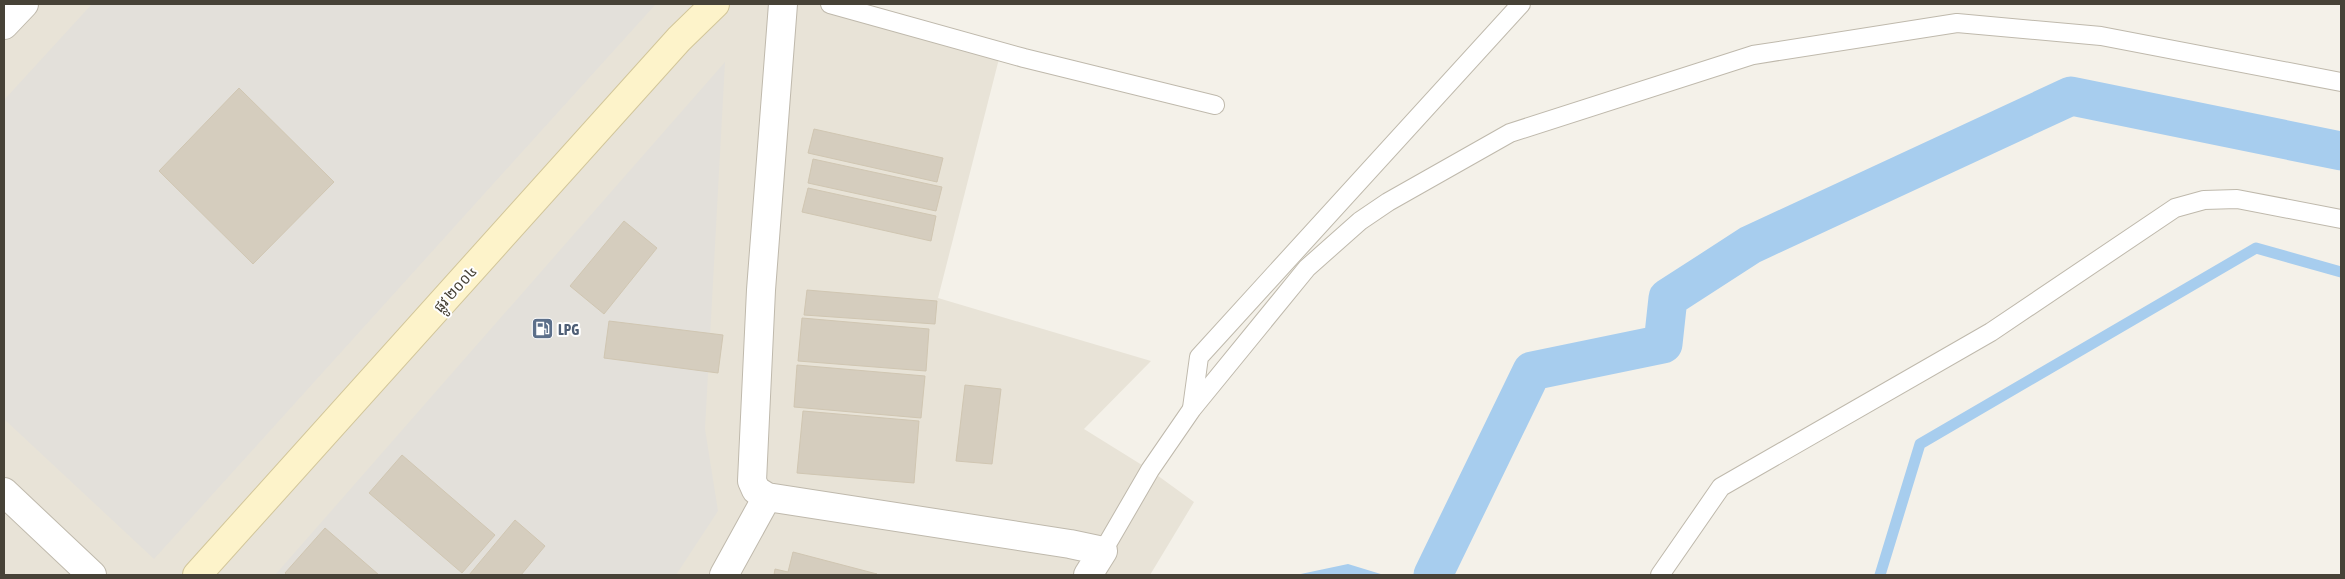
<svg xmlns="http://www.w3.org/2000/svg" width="2345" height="579" font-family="'Asap Condensed','Noto Sans Khmer',sans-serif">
	<rect width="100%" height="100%" fill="#f4f1e9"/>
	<polygon fill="#e8e3d7" points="4,4 866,4 864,5 1002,47 938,298 1151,361 1084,429 1150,470 1194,502 1150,575 4,575"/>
	<g fill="#e3e0da">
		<polygon points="92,4 654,4 655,5 154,559 4,419 4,100"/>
		<polygon points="725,62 705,429 718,511 676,575 275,575"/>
	</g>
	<polygon fill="#a7cdee" points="1348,564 1384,575 1296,575"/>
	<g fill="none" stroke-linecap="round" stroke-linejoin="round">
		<polyline stroke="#a7cdee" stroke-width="11" points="1880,575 1920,444 2256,248 2341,272"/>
		<polyline stroke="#a7cdee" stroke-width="39" points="1433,575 1532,371 1663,344 1668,298 1750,245 2071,96 2341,151"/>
	</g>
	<g fill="#d5cdbe" stroke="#d0c6b2">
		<polygon points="239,88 334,182 253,264 159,171"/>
		<polygon points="814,129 943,158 937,182 808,153"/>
		<polygon points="813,159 942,187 936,211 808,183"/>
		<polygon points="808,188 936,216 931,241 802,212"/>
		<polygon points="624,221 657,248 604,314 570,286"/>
		<polygon points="807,290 937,301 935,324 804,315"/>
		<polygon points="802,318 929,329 926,371 798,361"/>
		<polygon points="609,321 723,335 718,373 604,358"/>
		<polygon points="797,365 925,376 921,418 794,407"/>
		<polygon points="965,385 1001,389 992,464 956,461"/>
		<polygon points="803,411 919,421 914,483 797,473"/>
		<polygon points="402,455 495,535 462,573 369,493"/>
		<polygon points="515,520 545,546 521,575 469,575"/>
		<polygon points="325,528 379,575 287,575 285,573"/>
		<polygon points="793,552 877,574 774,575 775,569 788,572"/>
	</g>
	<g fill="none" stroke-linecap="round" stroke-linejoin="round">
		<defs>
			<g id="service">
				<polyline points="830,4 1024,58 1215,105"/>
				<polyline points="1192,408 1199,357 1521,4"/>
				<polyline points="1103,551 1150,470 1192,409 1307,268 1360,221 1388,202 1510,133 1753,55 1957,23 2101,36 2341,82"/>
				<polyline points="1660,575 1721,487 1991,332 2175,208 2204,200 2237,199 2341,219"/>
			</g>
			<g id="minor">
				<polyline points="783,4 761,290 752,481 756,490 767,497 1070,544 1103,551 1088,575"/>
				<polyline points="4,25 24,4"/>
				<polyline points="4,492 92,575"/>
				<polyline points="724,575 767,497"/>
			</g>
			<polyline id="secondary" points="197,575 679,39 715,4"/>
		</defs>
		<use href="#service" stroke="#bfb9ac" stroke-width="20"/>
		<use href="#minor" stroke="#bfb9ac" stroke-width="30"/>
		<use href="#secondary" stroke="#d2c69a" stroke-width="30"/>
		<use href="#service" stroke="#fff" stroke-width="18"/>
		<use href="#minor" stroke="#fff" stroke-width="28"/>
		<use href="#secondary" stroke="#fdf3ca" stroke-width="28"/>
	</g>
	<defs>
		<symbol id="fuel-square" viewBox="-11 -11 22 22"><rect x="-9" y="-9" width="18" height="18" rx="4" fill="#5c6f8a" stroke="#fff"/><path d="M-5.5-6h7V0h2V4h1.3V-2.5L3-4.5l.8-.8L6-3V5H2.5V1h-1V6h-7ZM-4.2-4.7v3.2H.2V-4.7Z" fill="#fff"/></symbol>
	</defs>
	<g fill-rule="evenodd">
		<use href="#fuel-square" x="530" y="316" width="25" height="25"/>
	</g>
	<g text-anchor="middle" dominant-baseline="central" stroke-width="4" stroke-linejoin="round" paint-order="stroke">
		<g font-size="15" fill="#474237" stroke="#fff">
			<text transform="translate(455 289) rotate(-48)">ផ្លូវ ២០០៤</text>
		</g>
		<g font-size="15" font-weight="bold" fill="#4e5e75" stroke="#fff" text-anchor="start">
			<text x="558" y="329">LPG</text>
		</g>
	</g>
	<rect width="2345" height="579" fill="none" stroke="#474237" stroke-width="10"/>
</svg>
